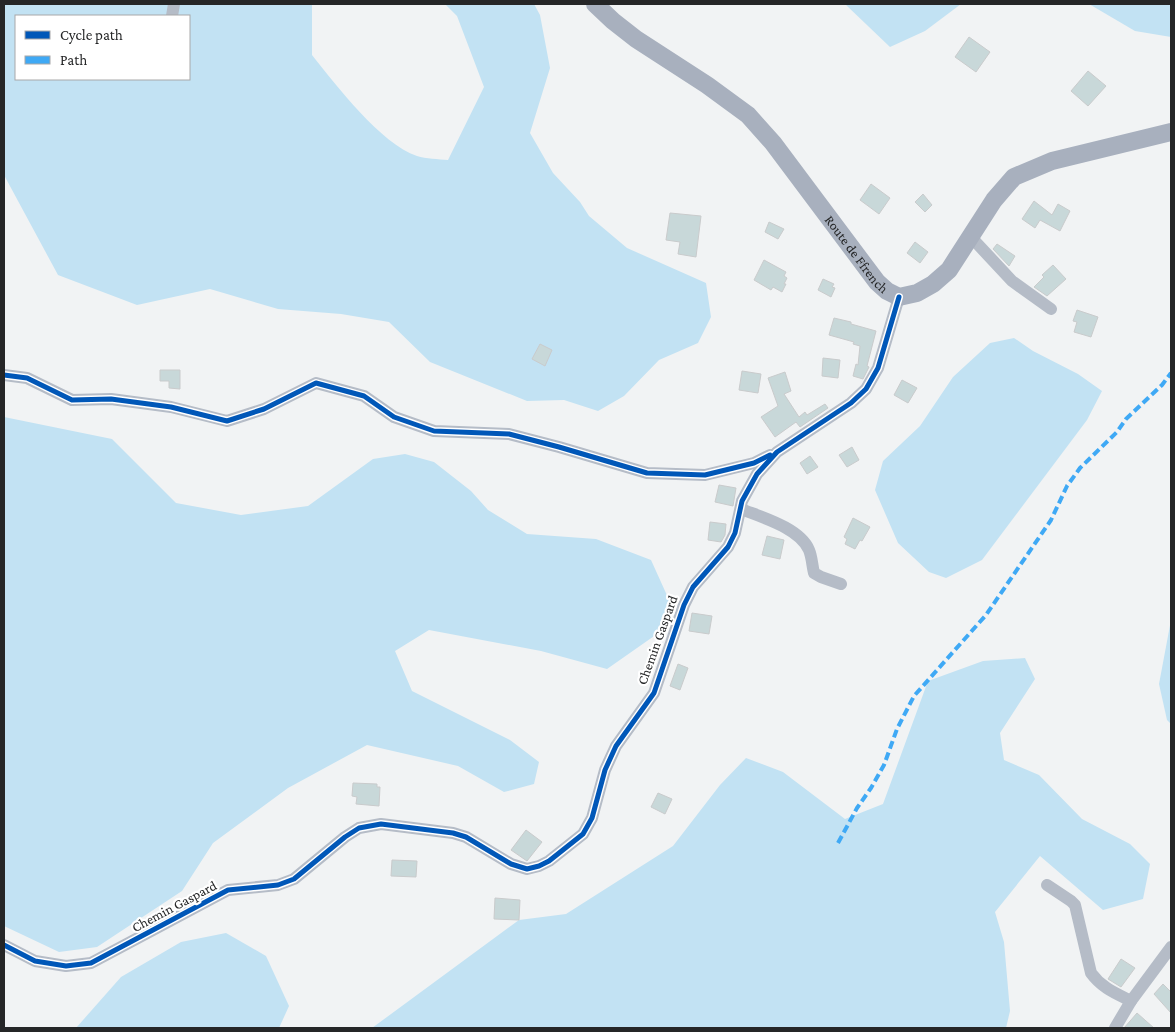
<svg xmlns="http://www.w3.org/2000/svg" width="1175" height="1032" font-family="'Crimson Pro',serif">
	<rect width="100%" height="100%" fill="#f1f3f4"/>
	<g fill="#c2e2f3" fill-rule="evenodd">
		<path d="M4 4H312V55C336 85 381 144 417 156 426 159 438 159 448 160L484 87 457 16 445 4H534L540 15 550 68 530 133 553 173 580 202 589 216 627 248 706 283 711 317 698 343 659 360 624 396 598 411 564 400 527 401 430 362 389 322 341 314 278 309 210 289 137 305 58 275 4 175ZM16 16H189V79H16Z"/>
		<polygon points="845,4 961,4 925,31 890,47"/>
		<polygon points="1089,4 1171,4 1171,37 1135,31"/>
		<polygon points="1014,338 1033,351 1078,374 1102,391 1087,420 982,560 946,578 929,572 898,543 875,490 883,461 920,426 953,377 990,343"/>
		<polygon points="4,417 112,439 176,503 241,515 308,506 373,459 405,454 434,462 471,491 488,510 527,534 596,539 651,560 670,602 657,634 607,669 541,651 429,630 395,651 412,691 510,740 539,762 534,784 504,792 458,766 367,745 288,788 213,843 182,891 97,947 59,952 4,926"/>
		<polygon points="1171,620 1171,724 1167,720 1159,684"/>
		<polygon points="1025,658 1035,679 1000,733 1004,760 1039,775 1082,819 1130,844 1150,864 1143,899 1103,910 1040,856 995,912 1004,942 1010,1011 1006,1028 372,1028 519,920 566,914 673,846 720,785 746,758 783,772 845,819 883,804 928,681 983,661"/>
		<polygon points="226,933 266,956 289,1006 279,1028 76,1028 121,977 181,942"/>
	</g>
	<g fill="#c8d8d9" stroke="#c9cbcc">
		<polygon points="969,37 990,52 976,72 955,57"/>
		<polygon points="1088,71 1106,86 1088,106 1071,91"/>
		<polygon points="871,184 890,198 879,214 860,200"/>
		<polygon points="923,194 932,205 925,212 915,202"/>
		<polygon points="1034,201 1052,215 1058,204 1070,211 1060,231 1040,220 1035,228 1022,219"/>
		<polygon points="670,213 701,216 696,257 678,254 680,242 666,240"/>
		<polygon points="769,222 784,229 778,239 765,232"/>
		<polygon points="915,242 928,252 920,263 907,253"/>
		<polygon points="997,244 1015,256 1009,266 993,249"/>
		<polygon points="764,260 786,272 784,276 787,278 784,284 786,284 782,292 773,287 771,290 754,280"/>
		<polygon points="1053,265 1066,279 1047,296 1034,287 1044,277 1042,275"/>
		<polygon points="823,279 834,284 832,287 835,288 831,297 818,290"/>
		<polygon points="1077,310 1098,317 1091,337 1074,332 1077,322 1073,321"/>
		<polygon points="834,318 851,322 851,324 876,331 867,366 869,367 863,379 853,376 856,364 858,365 860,346 853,344 854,342 829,335"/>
		<polygon points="540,344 552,350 545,366 532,359"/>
		<polygon points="823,358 840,360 838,378 822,376"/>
		<polygon points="160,370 180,370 180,389 169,388 169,381 160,381"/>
		<polygon points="742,371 761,374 758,393 739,390"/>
		<polygon points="785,372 791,391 784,394 799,417 805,412 807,415 825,404 828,408 800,427 796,422 775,437 761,417 778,406 768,378"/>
		<polygon points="902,380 917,388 908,403 894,395"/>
		<polygon points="852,447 859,460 847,467 839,455"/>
		<polygon points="810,456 818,467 807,474 800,463"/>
		<polygon points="719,485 736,488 733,506 715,502"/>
		<polygon points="853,518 870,527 862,541 860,540 855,549 845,544 847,539 844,537"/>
		<polygon points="710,522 726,524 725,535 721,542 708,540"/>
		<polygon points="767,536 784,540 780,559 762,555"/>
		<polygon points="692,613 712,616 709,634 689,631"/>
		<polygon points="678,664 688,668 680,690 670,686"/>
		<polygon points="353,783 377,784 377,787 380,787 379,806 356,804 357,797 352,796"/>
		<polygon points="658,793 672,799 665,814 651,807"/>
		<polygon points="526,830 542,842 527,861 511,850"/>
		<polygon points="392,860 417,861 416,877 391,876"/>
		<polygon points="495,898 520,900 519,920 494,919"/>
		<polygon points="1121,959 1135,968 1121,987 1108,979"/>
		<polygon points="1163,984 1171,992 1171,1013 1154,994"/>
		<polygon points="1137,1013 1154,1028 1124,1028"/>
	</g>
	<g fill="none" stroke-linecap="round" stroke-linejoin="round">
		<g stroke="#b5bcc7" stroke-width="12">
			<polyline points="172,16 174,4"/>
			<polyline points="971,237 1012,281 1051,309"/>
			<polyline points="4,375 27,378 72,400 111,399 171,407 227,421 264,409 316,383 364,396 394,417 434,431 509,434 559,447 647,473 705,475 754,463 770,455"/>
			<path d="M741 509C761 517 800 528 809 550 812 557 812 565 814 573L821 577 841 584"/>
			<path d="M1047 885 1071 901 1075 905 1091 973C1102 988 1115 993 1131 1001"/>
			<polyline points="4,945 35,961 66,966 91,963 228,890 278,885 294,879 345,837 359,828 381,824 453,833 466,837 511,864 527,869 539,866 549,861 583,834 592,818 605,770 616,746 654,693 684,605 693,587 728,547 735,533 742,501 757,474 777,452 851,403 866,389 878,368 899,297"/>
			<polyline points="1115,1028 1131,1001 1171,947"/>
		</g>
		<path stroke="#a8b0be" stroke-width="18" id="s1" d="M595 4 613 21 636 39 707 85 748 115 773 143 877 282 887 291 899 297 917 293 933 284 949 270 994 200 1014 177 1052 161 1171 132"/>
		<polyline stroke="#3fa9f5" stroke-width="4" stroke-dasharray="8 4" stroke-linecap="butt" points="838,843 857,808 871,788 884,765 897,729 914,696 986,615 1051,520 1067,486 1080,468 1117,432 1126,419 1162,385 1171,373"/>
		<defs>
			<g id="cycleway">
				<polyline points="4,375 27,378 72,400 111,399 171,407 227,421 264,409 316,383 364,396 394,417 434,431 509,434 559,447 647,473 705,475 754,463 770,455"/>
				<polyline points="4,945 35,961 66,966 91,963 228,890 278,885 294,879 345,837 359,828 381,824 453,833 466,837 511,864 527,869 539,866 549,861 583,834 592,818 605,770 616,746 654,693 684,605 693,587 728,547 735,533 742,501 757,474 777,452 851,403 866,389 878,368 899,297"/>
			</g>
		</defs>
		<use href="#cycleway" stroke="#fff" stroke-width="8"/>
		<use href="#cycleway" stroke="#0057b8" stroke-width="5"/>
	</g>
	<g text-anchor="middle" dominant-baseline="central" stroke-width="4.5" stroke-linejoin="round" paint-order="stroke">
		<g font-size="14" fill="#252627" stroke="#fff">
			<text stroke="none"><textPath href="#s1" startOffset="366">Route de Ffrench</textPath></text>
			<text transform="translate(657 640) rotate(-70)">Chemin Gaspard</text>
			<text transform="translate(174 906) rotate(-28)">Chemin Gaspard</text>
		</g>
	</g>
	<rect width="1175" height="1032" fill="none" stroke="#252627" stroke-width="10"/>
	<rect x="15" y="15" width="175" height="65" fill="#ffffff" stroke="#a8a8a9"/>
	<rect x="25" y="31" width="25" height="8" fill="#0057b8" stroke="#a8a8a9"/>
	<text x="60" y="40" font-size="15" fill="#252627">Cycle path</text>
	<rect x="25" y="56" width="25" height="8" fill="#3fa9f5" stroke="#a8a8a9"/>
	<text x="60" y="65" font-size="15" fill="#252627">Path</text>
</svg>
